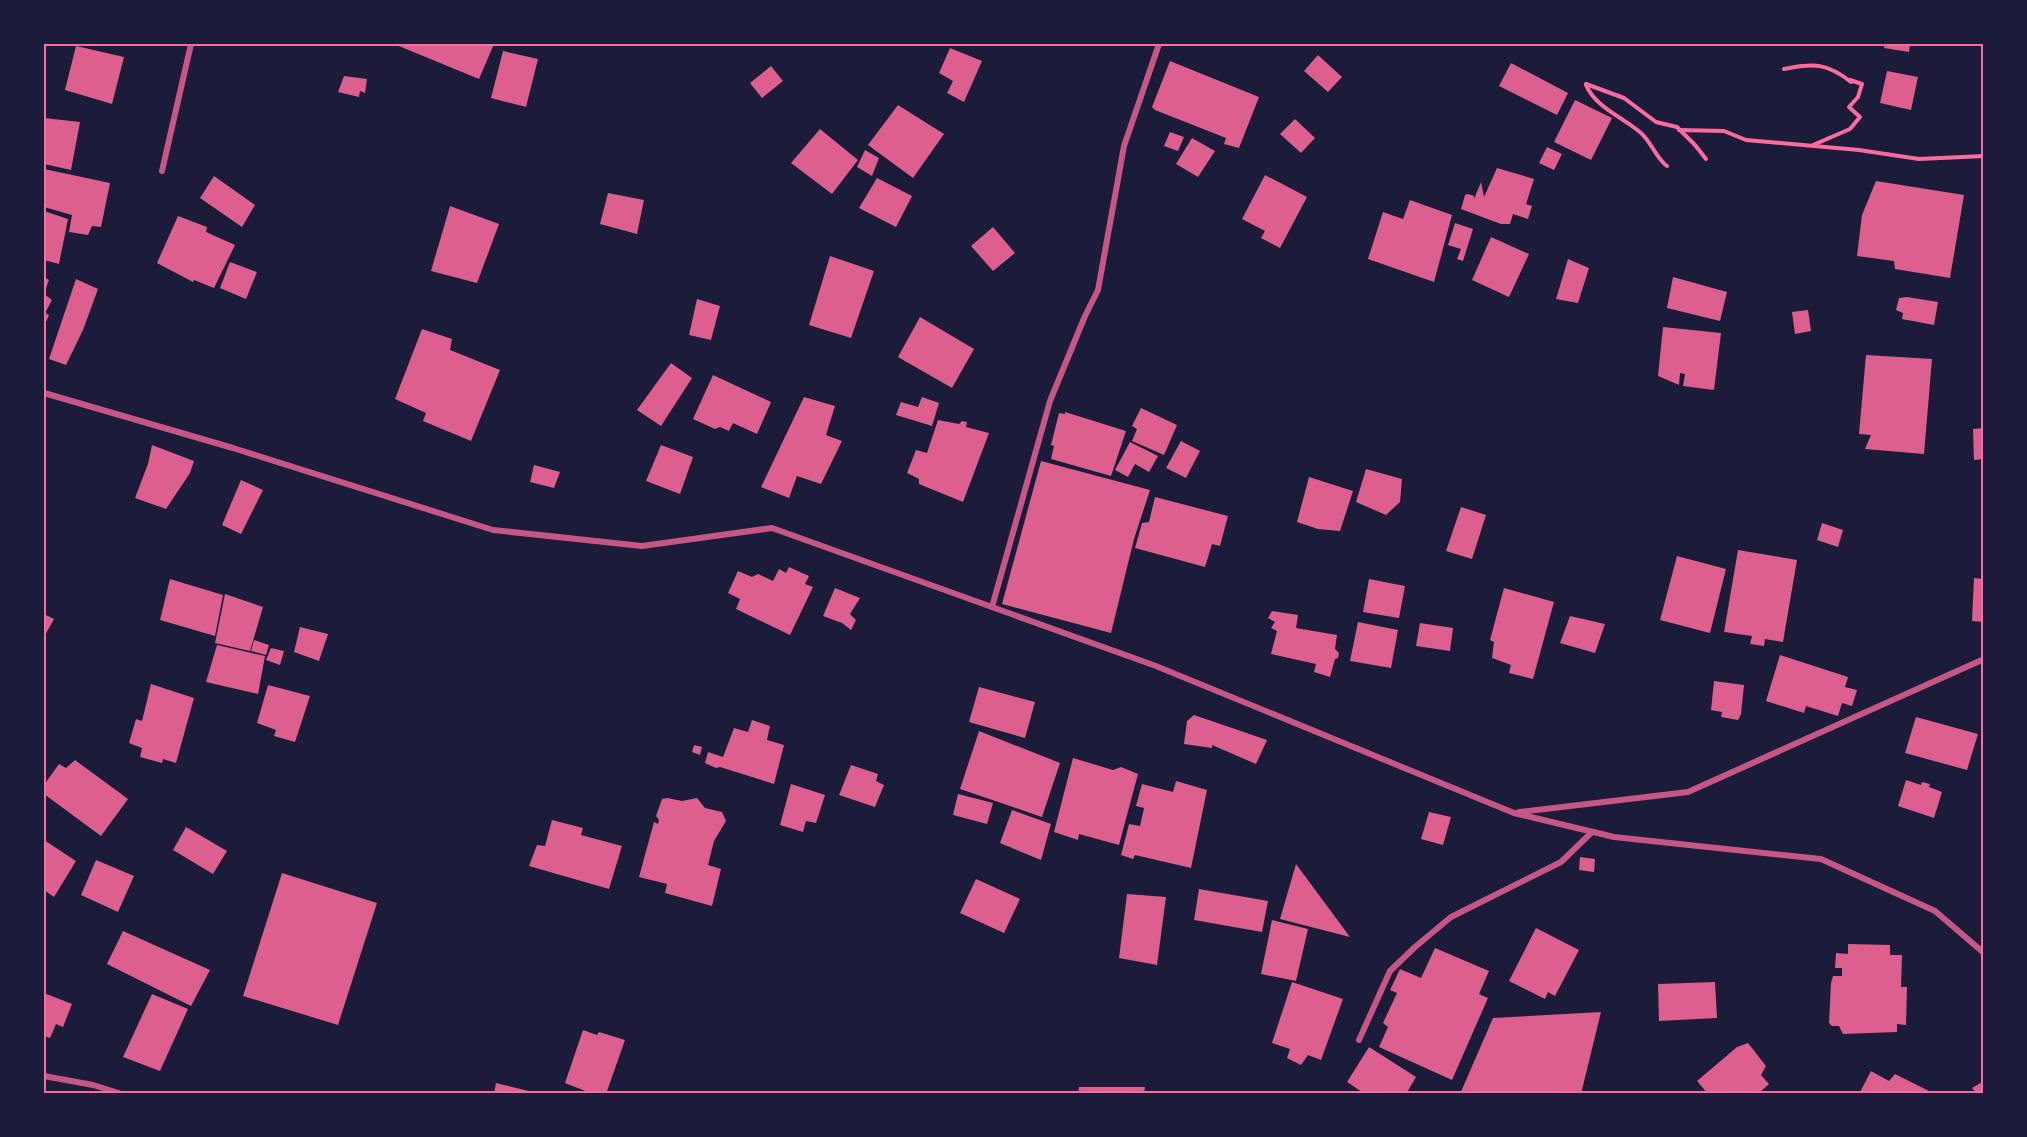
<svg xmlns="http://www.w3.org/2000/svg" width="2027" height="1137" font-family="Karla,sans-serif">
	<rect width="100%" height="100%" fill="#1b1b3a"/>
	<g fill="#dd5f8e">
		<polygon points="394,44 494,44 479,79"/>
		<polygon points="1885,44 1910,44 1909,52 1884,48"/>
		<polygon points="76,46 124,57 112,104 65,90"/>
		<polygon points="950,48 982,61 964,102 947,93 953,81 939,73"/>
		<polygon points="503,51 538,59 526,107 491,98"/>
		<polygon points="1318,55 1342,77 1328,92 1304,71"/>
		<polygon points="1170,61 1259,97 1239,148 1224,144 1226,138 1155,110 1152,107"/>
		<polygon points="1511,63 1568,93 1557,115 1499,86"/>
		<polygon points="771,66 783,81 762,98 750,83"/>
		<polygon points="1887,71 1918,77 1911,110 1880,103"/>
		<polygon points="344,76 367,79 365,93 360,91 359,97 338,92"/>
		<polygon points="1575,100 1612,118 1591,160 1554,142"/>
		<polygon points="898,105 944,134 913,178 868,145"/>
		<polygon points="44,118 80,122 71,170 44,164"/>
		<polygon points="1295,119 1315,138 1301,153 1280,134"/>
		<polygon points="820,129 858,160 832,194 791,163"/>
		<polygon points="1170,132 1184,137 1178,151 1164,146"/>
		<polygon points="1192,138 1215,151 1198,177 1176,164"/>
		<polygon points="1547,147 1562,154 1554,170 1539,163"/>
		<polygon points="865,150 879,158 872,176 857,167"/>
		<polygon points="1497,168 1534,179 1526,204 1532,206 1528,219 1513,214 1510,224 1501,224 1461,209 1465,195 1468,194 1474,196 1474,199 1481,182 1484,197"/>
		<polygon points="44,169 110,183 101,227 92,226 88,235 69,232 72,215 44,207"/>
		<polygon points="1265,175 1307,197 1280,248 1261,238 1265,231 1242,219"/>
		<polygon points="214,176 255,205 242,227 200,198"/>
		<polygon points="877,178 912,196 896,227 859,208"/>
		<polygon points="1876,181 1964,195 1950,278 1895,269 1894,261 1857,256 1862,215"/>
		<polygon points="608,193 644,200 637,234 600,224"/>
		<polygon points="1410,200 1452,215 1434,282 1368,259 1383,212 1403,219"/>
		<polygon points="450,206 499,224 477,283 431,271"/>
		<polygon points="44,211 68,219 59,264 44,260"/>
		<polygon points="178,216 207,227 206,232 235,245 214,288 194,280 193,282 157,263"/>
		<polygon points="1455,223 1473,229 1463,261 1457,259 1461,249 1448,245"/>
		<polygon points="993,227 1015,253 993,271 971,246"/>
		<polygon points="1491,237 1529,254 1509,297 1472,280"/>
		<polygon points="830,256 874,271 851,338 809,325"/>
		<polygon points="1568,259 1589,268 1578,303 1556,299"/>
		<polygon points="230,262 257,272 246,299 220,288"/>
		<polygon points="44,277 49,280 44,294 52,300 45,313 49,315 44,327"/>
		<polygon points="1673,277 1727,292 1720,321 1667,308"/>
		<polygon points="76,279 98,289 83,330 66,365 49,359"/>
		<polygon points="1907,297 1938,302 1934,325 1902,319 1903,313 1896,310 1899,298"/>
		<polygon points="697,299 720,306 711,340 689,335"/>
		<polygon points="1808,310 1811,331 1795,334 1792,312"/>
		<polygon points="920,317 974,349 952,388 898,357"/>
		<polygon points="1663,327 1721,333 1714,390 1683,386 1685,374 1680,373 1679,385 1658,376"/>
		<polygon points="422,329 452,339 450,350 500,370 471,441 423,421 426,413 395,399"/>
		<polygon points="1866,355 1932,359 1924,454 1865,449 1871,435 1859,434"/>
		<polygon points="671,363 692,378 661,426 637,410"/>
		<polygon points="713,375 771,402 757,434 733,423 729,431 720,427 715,429 693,419"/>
		<polygon points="804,397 835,406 826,435 842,441 821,484 797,476 789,498 761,487"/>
		<polygon points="922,397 939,403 932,426 896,415 901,402 918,407"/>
		<polygon points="1141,408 1177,425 1164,455 1132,441 1137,429 1132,426"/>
		<polygon points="1065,412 1126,431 1111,476 1051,459 1054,446 1051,445 1059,413 1065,414"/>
		<polygon points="938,420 959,424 962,421 967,422 966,427 989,433 963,502 919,484 919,479 907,473 916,450 927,453"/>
		<polygon points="1984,428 1984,459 1974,460 1973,429"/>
		<polygon points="1181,441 1200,451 1186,478 1166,468"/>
		<polygon points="1130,442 1158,456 1149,472 1135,464 1128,477 1115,470"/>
		<polygon points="152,445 194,461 190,473 166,509 135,498 148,464"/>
		<polygon points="661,445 693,457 680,494 646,481"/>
		<polygon points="1041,461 1150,490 1134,539 1111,633 1002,604"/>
		<polygon points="534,465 560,472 554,488 530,482"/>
		<polygon points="1366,469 1402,479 1400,502 1386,515 1356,502"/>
		<polygon points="1309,477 1353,491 1340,531 1318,529 1297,522"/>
		<polygon points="241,480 263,490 241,534 222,525"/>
		<polygon points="1155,497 1228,516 1220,546 1212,544 1205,567 1135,548 1142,523 1149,522"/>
		<polygon points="1461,507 1486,515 1472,559 1446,551"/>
		<polygon points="1822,523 1843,530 1838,547 1817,540"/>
		<polygon points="1738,550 1797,560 1783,642 1765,639 1764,646 1750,644 1752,636 1724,632"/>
		<polygon points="1677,556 1726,569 1710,633 1660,620"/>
		<polygon points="789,567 809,576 805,584 813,587 790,635 736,609 740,599 728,593 738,571 752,577 758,574 773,581 779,569 786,573"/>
		<polygon points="1974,578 1984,579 1984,622 1972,621"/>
		<polygon points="170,579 223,595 215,636 160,620"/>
		<polygon points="1369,579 1405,586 1399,618 1363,612"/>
		<polygon points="835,588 860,598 850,614 856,620 851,630 842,623 823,616"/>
		<polygon points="1504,588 1554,602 1533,679 1509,673 1511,665 1492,658 1494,642 1490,640"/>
		<polygon points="225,594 263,607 250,651 215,643"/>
		<polygon points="1272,611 1298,615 1296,628 1337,635 1335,649 1339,653 1338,658 1335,659 1330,677 1314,672 1316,664 1271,654 1277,631 1271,628 1275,622 1268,618"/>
		<polygon points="44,614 54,619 44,637"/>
		<polygon points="1570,616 1605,624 1595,653 1560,643"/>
		<polygon points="1358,622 1398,630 1391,668 1350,661"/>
		<polygon points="1420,623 1453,628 1450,651 1416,646"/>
		<polygon points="300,627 328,634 319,661 294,652"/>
		<polygon points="254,640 269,645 266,655 251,651"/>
		<polygon points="217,645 265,656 258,694 206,682"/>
		<polygon points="271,648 284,651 280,665 266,660"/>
		<polygon points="1780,655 1848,677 1845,687 1857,690 1852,706 1842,703 1838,716 1806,706 1804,713 1766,701"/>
		<polygon points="1714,681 1744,685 1741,714 1738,720 1721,717 1722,712 1711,710"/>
		<polygon points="151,684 194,698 176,763 163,759 162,763 140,757 142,748 129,743 136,719 142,721"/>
		<polygon points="268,685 310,696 295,742 274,736 276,730 257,723"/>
		<polygon points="979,687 1035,702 1025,738 969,722"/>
		<polygon points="1194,715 1267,740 1256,764 1212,745 1212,748 1184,744 1187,721"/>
		<polygon points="1916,717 1978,734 1967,770 1905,753"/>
		<polygon points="752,720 770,726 767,740 784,745 774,784 720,767 716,768 705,763 708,752 723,757 734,728 748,732"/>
		<polygon points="979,731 1060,763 1042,817 960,789"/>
		<polygon points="694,745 702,747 700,755 692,752"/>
		<polygon points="1073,758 1113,770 1121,767 1138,774 1119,845 1079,834 1078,840 1054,832"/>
		<polygon points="75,760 128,799 101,836 44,794 44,785 59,764 66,768"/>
		<polygon points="851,765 878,774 876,781 884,785 875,807 839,795"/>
		<polygon points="1906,780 1921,785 1922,782 1930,784 1929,787 1942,792 1934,818 1898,806"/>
		<polygon points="1176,781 1207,790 1191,868 1135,855 1133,859 1121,855 1129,824 1140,826 1144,808 1136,806 1142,784 1173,792"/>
		<polygon points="791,784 825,795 816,823 806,821 803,832 780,825"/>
		<polygon points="958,794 993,803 987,824 953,815"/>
		<polygon points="667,798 682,801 697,798 705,808 722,812 726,821 714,841 708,865 721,869 712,906 665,893 667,884 639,877 654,822 658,824 659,820 656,816 662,799"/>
		<polygon points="1012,810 1051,824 1041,860 1000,843"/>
		<polygon points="1429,812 1451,817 1443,845 1421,839"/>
		<polygon points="552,820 583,828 581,835 622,846 609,889 529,866 537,845 545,846"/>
		<polygon points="186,827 227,851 213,874 173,850"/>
		<polygon points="44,840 76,861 54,897 44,890"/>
		<polygon points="1580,857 1595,859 1594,872 1579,870"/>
		<polygon points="96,860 134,876 118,912 81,895"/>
		<polygon points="1296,864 1350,937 1280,919"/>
		<polygon points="282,873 377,903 338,1025 243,996"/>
		<polygon points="976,879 1020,899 1004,933 960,913"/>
		<polygon points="1199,889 1268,901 1262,932 1194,920"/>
		<polygon points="1127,894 1166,897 1157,965 1119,958"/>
		<polygon points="1272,920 1308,929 1296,981 1261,974"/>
		<polygon points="1536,928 1579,950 1555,996 1548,992 1545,999 1509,981"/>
		<polygon points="123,931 210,970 191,1006 107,964"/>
		<polygon points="1848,944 1890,945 1890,955 1902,955 1901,987 1907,987 1906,1025 1897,1024 1897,1032 1843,1034 1839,1026 1832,1026 1829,1023 1831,983 1833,976 1842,976 1842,968 1835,968 1836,953 1848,954"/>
		<polygon points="1435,948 1489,971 1479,994 1488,998 1452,1080 1379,1047 1388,1027 1383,1023 1397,993 1390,990 1400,969 1421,978"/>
		<polygon points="1292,982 1343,999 1321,1060 1308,1055 1301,1065 1287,1058 1290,1049 1272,1043"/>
		<polygon points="1715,982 1717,1018 1659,1021 1658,984"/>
		<polygon points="44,993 72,1004 63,1027 56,1024 50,1038 44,1036"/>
		<polygon points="152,994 188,1009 160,1071 123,1057"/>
		<polygon points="1601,1012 1581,1094 1460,1094 1493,1018"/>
		<polygon points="583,1030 597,1035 599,1032 625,1040 606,1094 593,1094 565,1083"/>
		<polygon points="1748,1043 1766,1066 1761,1075 1769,1084 1758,1094 1708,1094 1697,1081 1737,1047"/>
		<polygon points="1369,1047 1416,1077 1406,1094 1365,1094 1347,1082"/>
		<polygon points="1871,1071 1889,1081 1895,1074 1935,1094 1859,1094"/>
		<polygon points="1984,1081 1984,1094 1977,1094 1972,1088"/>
		<polygon points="496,1083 537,1093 537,1094 494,1094"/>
		<polygon points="1079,1087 1145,1087 1144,1094 1078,1094"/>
	</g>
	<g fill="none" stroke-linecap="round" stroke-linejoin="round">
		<g stroke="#ff6b9d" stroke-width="4">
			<path d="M1784 69C1814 63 1827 63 1851 82L1850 80 1862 84 1858 97 1849 107 1860 117 1850 129 1813 145"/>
			<polyline points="1586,84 1624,98 1656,122 1677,127 1695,145 1706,159"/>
			<path d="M1586 85C1596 108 1623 117 1641 133 1652 143 1656 158 1667 166"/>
			<polyline points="1679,130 1724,131 1746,140 1859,150 1919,159 1984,156"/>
		</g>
		<g stroke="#c65784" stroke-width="6">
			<polyline points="162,171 191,44"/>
			<polyline points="44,393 233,448 493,530 642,546 772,528 1156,666 1514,813 1614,837 1821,859 1935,911 1984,953"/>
			<polyline points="992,607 1050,401 1085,316 1098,290 1124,146 1159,44"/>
			<polyline points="1519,812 1688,792 1984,659"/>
			<polyline points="1359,1040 1390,971 1415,947 1451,917 1561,862 1592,832"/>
			<polyline points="44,1076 93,1085 122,1094"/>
		</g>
	</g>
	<rect width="2027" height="1137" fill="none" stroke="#1b1b3a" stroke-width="90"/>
	<rect x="45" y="45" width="1937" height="1047" fill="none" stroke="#ff6b9d" stroke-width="2"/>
</svg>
